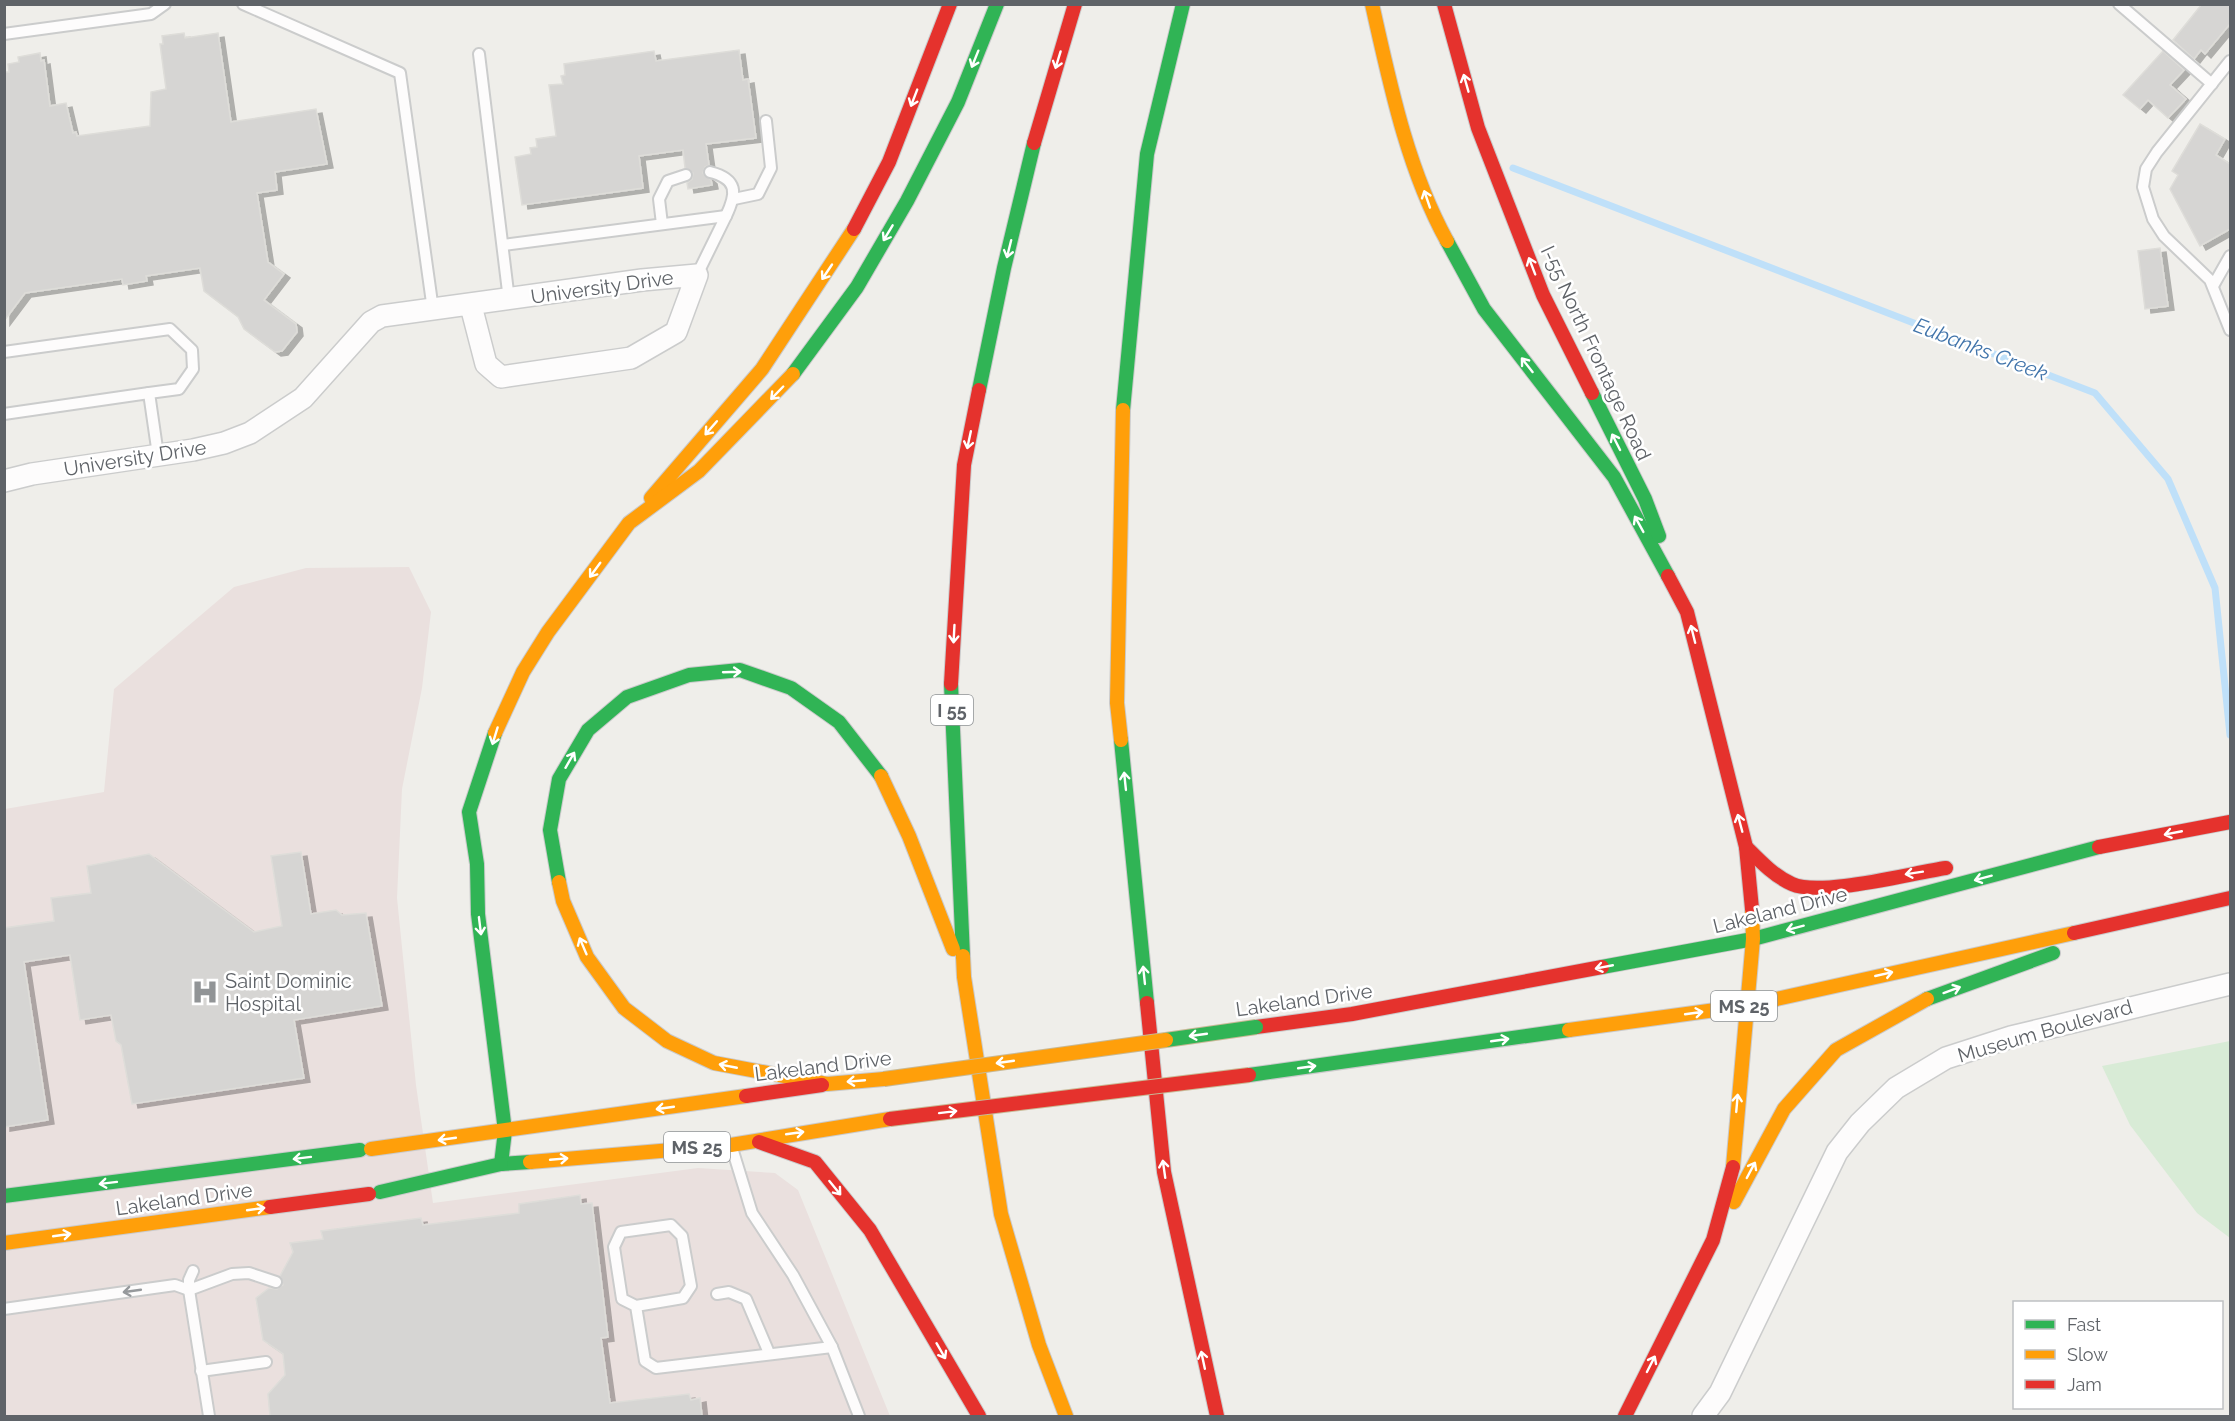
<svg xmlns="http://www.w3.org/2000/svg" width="2235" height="1421" font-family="Raleway,sans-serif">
	<defs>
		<filter id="shadow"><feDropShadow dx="6" dy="4" stdDeviation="0" flood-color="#0004"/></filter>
	</defs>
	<rect width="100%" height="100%" fill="#efeeea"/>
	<polygon fill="#eae0de" points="409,567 431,612 422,688 402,789 397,898 416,1085 433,1203 698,1168 775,1173 798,1190 890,1416 5,1416 5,809 104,792 114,689 234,587 306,568"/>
	<polygon fill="#d8ebd6" points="2230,1041 2230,1238 2197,1213 2130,1125 2102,1066"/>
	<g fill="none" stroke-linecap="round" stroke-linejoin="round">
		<polyline stroke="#bfe0f9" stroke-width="7" points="1513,168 2095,393 2168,479 2215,588 2230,735"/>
	</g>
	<g fill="#d6d5d3" stroke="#deddd9" stroke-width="1.5" filter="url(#shadow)">
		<polygon points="2202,4 2230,4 2230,24 2205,54 2201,50 2194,59 2173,40"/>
		<polygon points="184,33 185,38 218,33 231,122 316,109 327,164 275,172 277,190 257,193 268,262 284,274 264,300 296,324 297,332 282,351 275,352 244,329 238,317 204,291 200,268 146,276 147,281 123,285 122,279 25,293 4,321 4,72 9,72 8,64 19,62 18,57 40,53 41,61 44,60 50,106 66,103 73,133 76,132 77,136 150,126 151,92 166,89 160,44 163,44 162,36"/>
		<polygon points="739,50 743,80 748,79 756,138 706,144 709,165 705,167 703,173 711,180 712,185 688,189 687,183 692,179 693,173 685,168 683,150 639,156 643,188 522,205 515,157 531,154 530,148 537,147 536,139 556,136 549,85 563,84 561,76 565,75 564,64 654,51 656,61"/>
		<polygon points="2163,51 2184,70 2170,85 2186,99 2168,118 2148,100 2140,109 2123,95"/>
		<polygon points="2200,124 2225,139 2216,155 2230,164 2230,229 2200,246 2170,189 2178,175 2172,171"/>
		<polygon points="2160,248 2168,306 2145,309 2138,251"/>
		<polygon points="301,852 311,914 336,910 342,915 366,913 382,1006 294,1020 304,1078 132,1104 121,1045 116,1041 111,1015 80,1020 70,955 24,962 48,1120 4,1127 4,928 54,921 51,898 91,893 87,866 149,854 254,932 282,926 271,856"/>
		<polygon points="580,1195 581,1204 592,1203 608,1337 601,1338 610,1403 689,1394 691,1400 700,1398 702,1416 270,1416 268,1394 285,1375 283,1354 263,1340 256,1298 269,1288 277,1289 283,1285 280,1276 293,1252 290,1243 323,1239 321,1231 421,1218 423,1225 519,1213 519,1204"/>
	</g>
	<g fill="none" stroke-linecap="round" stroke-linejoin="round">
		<defs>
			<g id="lane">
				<polyline points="243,4 400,73 433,310"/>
				<polyline points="2119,4 2212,84"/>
				<polyline points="4,34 151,14 165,4"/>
				<polyline points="479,54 509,300"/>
				<polyline points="2230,61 2157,152 2146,169 2143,187 2153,219 2164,236 2210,280 2230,330"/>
				<path d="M710 172C738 179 737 193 726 216"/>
				<polyline points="734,199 758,194 771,168 766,121"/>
				<polyline points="662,224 659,199 668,181 686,175"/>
				<polyline points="503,245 726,216 697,275"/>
				<polyline points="2213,286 2230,256"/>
				<polyline points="4,352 170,329 192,350 193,369 179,389 149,393"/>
				<polyline points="4,414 149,393 158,455"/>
				<polyline points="732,1148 752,1213 793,1275 832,1347 859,1416"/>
				<polyline points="193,1271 189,1280 189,1290 209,1416"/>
				<polyline points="717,1294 729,1292 746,1299 769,1353"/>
				<polyline points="636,1306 683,1298 691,1286 682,1236 671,1225 621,1232 614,1247 622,1299 636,1306 645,1361 656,1368 832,1347"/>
				<polyline points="4,1309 175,1285 189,1290 232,1274 249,1273 276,1282"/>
				<polyline points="201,1371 266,1362"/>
			</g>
			<g id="street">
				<polyline points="4,481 32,474 193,450 224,443 250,433 303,398 371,322 382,316 642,280 697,275 676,332 631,358 501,377 486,364 471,306"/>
				<polyline points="1703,1416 1720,1393 1837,1152 1860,1123 1896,1088 1946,1058 2011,1037 2230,984"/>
			</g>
			<g id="fast">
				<polyline points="1447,241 1484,309 1614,477 1668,576"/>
				<polyline points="793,374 857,287 907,201 958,102 997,4"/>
				<polyline points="979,390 1004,268 1034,143"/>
				<polyline points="1592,393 1645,499 1659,536"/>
				<polyline points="1123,410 1147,154 1183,4"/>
				<polyline points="951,684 963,956"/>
				<polyline points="495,733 469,812 477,864 478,914 505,1131 501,1164 530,1162"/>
				<polyline points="1121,740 1147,1003"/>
				<polyline points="559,882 550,830 559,779 588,730 627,697 689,675 740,670 791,688 839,722 881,776"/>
				<polyline points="1602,967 1753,939 2099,847"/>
				<polyline points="1927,999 2053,953"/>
				<polyline points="1249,1075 1569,1030"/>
				<polyline points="380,1192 501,1164"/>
				<polyline points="4,1196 360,1150"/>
			</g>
			<g id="slow">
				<path d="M1372 4C1390 84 1407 168 1447 241"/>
				<polyline points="651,498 762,369 854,229"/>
				<polyline points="495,733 523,672 548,632 629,523 699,471 793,374"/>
				<polyline points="1121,740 1117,703 1123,410"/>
				<polyline points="881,776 909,836 953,949"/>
				<polyline points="559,882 563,901 587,957 624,1008 667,1041 714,1063 827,1084 884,1079"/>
				<polyline points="963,956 964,977 1001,1214 1039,1345 1066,1416"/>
				<polyline points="1569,1030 1745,1006 2074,933"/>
				<polyline points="371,1149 746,1096"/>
				<polyline points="530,1162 731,1145 890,1119"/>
				<polyline points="1733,1167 1753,939 1752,909"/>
				<polyline points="1734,1202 1784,1109 1836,1050 1927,999"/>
				<polyline points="4,1243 270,1207"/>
			</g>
			<g id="jam">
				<polyline points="1444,4 1478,128 1543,295 1592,393"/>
				<polyline points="1034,143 1075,4"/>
				<polyline points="854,229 889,162 950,4"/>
				<polyline points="1668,576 1687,612 1746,847 1752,909"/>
				<polyline points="951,684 964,465 979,390"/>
				<path d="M1746 847C1760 861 1774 876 1792 884 1821 897 1911 873 1946 868"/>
				<polyline points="2099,847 2230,822"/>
				<polyline points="2074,933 2230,898"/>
				<polyline points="1147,1003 1164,1172 1217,1416"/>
				<polyline points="1256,1027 1352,1014 1602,967"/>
				<polyline points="746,1096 822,1085"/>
				<polyline points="759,1142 815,1162 870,1230 979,1416"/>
				<polyline points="270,1207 369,1194"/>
				<polyline points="1625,1416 1713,1240 1733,1167"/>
			</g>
		</defs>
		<use href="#lane" stroke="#cbcccc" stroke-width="14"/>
		<use href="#street" stroke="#cbcccc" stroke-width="24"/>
		<use href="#fast" stroke="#cacacb" stroke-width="16"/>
		<use href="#slow" stroke="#cacacb" stroke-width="16"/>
		<use href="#jam" stroke="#cacacb" stroke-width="16"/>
		<use href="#lane" stroke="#fdfcfc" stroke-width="10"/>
		<use href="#street" stroke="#fdfcfc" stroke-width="21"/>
		<use href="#fast" stroke="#30b455" stroke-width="14"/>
		<use href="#slow" stroke="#ff9f0a" stroke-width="14"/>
		<use href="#jam" stroke="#e5322d" stroke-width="14"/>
		<defs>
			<polyline id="fast-bridge" points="1166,1040 1256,1027"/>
			<polyline id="slow-bridge" points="884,1079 1166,1040"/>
			<polyline id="jam-bridge" points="890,1119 1249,1075"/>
		</defs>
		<use href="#fast-bridge" stroke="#c8b996" stroke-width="16" stroke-linecap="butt"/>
		<use href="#slow-bridge" stroke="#c8b996" stroke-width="16" stroke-linecap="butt"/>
		<use href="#jam-bridge" stroke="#c8b996" stroke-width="16" stroke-linecap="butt"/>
		<use href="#fast-bridge" stroke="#30b455" stroke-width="14"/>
		<use href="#slow-bridge" stroke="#ff9f0a" stroke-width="14"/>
		<use href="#jam-bridge" stroke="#e5322d" stroke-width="14"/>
	</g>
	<defs><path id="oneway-shaft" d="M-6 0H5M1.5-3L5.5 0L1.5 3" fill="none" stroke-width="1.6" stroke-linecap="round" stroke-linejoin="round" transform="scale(1.5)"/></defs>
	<g stroke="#fff">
		<use href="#oneway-shaft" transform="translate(975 59) rotate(112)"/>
		<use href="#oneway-shaft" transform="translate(1058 60) rotate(107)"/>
		<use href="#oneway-shaft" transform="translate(1466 83) rotate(-106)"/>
		<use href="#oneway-shaft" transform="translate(914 98) rotate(111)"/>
		<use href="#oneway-shaft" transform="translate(1427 199) rotate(-109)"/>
		<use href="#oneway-shaft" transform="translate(888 233) rotate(121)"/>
		<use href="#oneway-shaft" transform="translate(1009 249) rotate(104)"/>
		<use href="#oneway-shaft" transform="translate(1532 266) rotate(-111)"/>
		<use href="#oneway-shaft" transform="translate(827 272) rotate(124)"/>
		<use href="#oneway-shaft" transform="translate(1527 365) rotate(-128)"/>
		<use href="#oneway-shaft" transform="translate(777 393) rotate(134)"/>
		<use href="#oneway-shaft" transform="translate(711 428) rotate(131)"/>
		<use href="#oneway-shaft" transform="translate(969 440) rotate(102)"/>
		<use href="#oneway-shaft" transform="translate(1616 442) rotate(-117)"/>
		<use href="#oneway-shaft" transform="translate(1639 524) rotate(-119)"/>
		<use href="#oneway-shaft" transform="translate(595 570) rotate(126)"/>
		<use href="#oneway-shaft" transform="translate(954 634) rotate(93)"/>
		<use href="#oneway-shaft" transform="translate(1693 634) rotate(-104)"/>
		<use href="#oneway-shaft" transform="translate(732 672) rotate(-2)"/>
		<use href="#oneway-shaft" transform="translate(495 736) rotate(107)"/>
		<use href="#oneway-shaft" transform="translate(570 760) rotate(-60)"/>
		<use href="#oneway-shaft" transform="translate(1125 781) rotate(-96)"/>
		<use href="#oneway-shaft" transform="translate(1740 823) rotate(-105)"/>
		<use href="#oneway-shaft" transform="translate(2173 833) rotate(169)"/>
		<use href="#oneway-shaft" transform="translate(1914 873) rotate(171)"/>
		<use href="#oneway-shaft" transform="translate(1983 878) rotate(165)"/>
		<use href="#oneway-shaft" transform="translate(480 926) rotate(83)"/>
		<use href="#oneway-shaft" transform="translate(1795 928) rotate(165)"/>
		<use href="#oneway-shaft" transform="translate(583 946) rotate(-113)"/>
		<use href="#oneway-shaft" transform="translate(1604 967) rotate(169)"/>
		<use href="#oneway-shaft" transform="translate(1884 974) rotate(-13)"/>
		<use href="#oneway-shaft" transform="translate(1144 975) rotate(-96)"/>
		<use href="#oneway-shaft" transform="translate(1952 990) rotate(-20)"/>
		<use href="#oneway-shaft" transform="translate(1694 1013) rotate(-8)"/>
		<use href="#oneway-shaft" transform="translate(1198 1035) rotate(172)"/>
		<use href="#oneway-shaft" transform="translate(1500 1040) rotate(-8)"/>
		<use href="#oneway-shaft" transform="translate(1005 1062) rotate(172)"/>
		<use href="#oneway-shaft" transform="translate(728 1066) rotate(-169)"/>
		<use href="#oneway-shaft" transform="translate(1307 1067) rotate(-8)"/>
		<use href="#oneway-shaft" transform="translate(856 1081) rotate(175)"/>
		<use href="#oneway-shaft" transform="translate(1737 1103) rotate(-85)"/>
		<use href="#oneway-shaft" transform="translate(665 1108) rotate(172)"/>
		<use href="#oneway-shaft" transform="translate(948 1112) rotate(-7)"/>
		<use href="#oneway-shaft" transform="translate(795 1133) rotate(-8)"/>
		<use href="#oneway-shaft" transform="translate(447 1139) rotate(172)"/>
		<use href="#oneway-shaft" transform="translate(302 1158) rotate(173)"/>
		<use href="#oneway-shaft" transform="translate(559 1159) rotate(-5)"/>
		<use href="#oneway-shaft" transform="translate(1164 1169) rotate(-98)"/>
		<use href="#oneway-shaft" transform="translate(1751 1170) rotate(-62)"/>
		<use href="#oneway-shaft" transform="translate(108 1183) rotate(173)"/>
		<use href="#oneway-shaft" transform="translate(835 1188) rotate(51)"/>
		<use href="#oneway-shaft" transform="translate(256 1209) rotate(-8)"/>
		<use href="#oneway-shaft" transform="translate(62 1235) rotate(-8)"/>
		<use href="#oneway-shaft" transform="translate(941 1351) rotate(60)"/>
		<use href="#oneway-shaft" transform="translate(1203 1360) rotate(-102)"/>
		<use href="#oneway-shaft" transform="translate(1651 1364) rotate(-63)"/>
	</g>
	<use stroke="#96999c" href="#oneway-shaft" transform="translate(132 1291) rotate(172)"/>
	<defs>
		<symbol id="hospital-bare" viewBox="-9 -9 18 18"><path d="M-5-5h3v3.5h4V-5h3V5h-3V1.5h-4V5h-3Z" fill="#919496" stroke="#fff" stroke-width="2.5" paint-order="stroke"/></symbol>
	</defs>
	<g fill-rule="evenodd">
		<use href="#hospital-bare" x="186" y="973" width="38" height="38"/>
	</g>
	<g text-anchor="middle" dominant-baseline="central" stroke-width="5" stroke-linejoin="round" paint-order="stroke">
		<g fill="#fff" stroke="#8f9295" stroke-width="1.5">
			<rect x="931" y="695" width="42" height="30" rx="4.5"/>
			<rect x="1711" y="991" width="66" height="30" rx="4.5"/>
			<rect x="664" y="1132" width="66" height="30" rx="4.5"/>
		</g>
		<g font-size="18" font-weight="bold" fill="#5f6368">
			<text x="952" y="710">I 55</text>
			<text x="1744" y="1006">MS 25</text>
			<text x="697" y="1147">MS 25</text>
		</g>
		<g font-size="20" fill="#5f6368" stroke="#fff">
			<text transform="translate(602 287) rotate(-8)">University Drive</text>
			<text transform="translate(1596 353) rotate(65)">I-55 North Frontage Road</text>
			<text transform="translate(135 458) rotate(-9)">University Drive</text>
			<text transform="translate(1780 910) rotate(-14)">Lakeland Drive</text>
			<text transform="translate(1304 1000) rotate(-8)">Lakeland Drive</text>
			<text transform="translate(2045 1031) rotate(-16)">Museum Boulevard</text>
			<text transform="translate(823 1066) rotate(-7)">Lakeland Drive</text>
			<text transform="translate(184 1199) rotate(-8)">Lakeland Drive</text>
		</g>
		<g font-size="20" fill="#5f6368" stroke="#fff" text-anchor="start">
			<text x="225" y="981">Saint Dominic<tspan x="225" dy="23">Hospital</tspan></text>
		</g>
		<g font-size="21" font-style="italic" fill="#4174aa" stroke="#fff">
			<text transform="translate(1981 349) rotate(21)">Eubanks Creek</text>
		</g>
	</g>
	<rect width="2235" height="1421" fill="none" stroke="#5f6368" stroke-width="12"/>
	<rect x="2013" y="1301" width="210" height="108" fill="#ffffff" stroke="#bfc1c3" stroke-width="1.5"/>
	<rect x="2025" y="1320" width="30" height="9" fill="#30b455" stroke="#bfc1c3" stroke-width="1.5"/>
	<text x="2067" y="1331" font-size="18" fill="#5f6368">Fast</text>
	<rect x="2025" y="1350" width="30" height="9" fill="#ff9f0a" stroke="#bfc1c3" stroke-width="1.5"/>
	<text x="2067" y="1361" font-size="18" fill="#5f6368">Slow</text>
	<rect x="2025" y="1380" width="30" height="9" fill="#e5322d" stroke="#bfc1c3" stroke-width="1.5"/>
	<text x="2067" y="1391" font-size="18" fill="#5f6368">Jam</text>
</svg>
